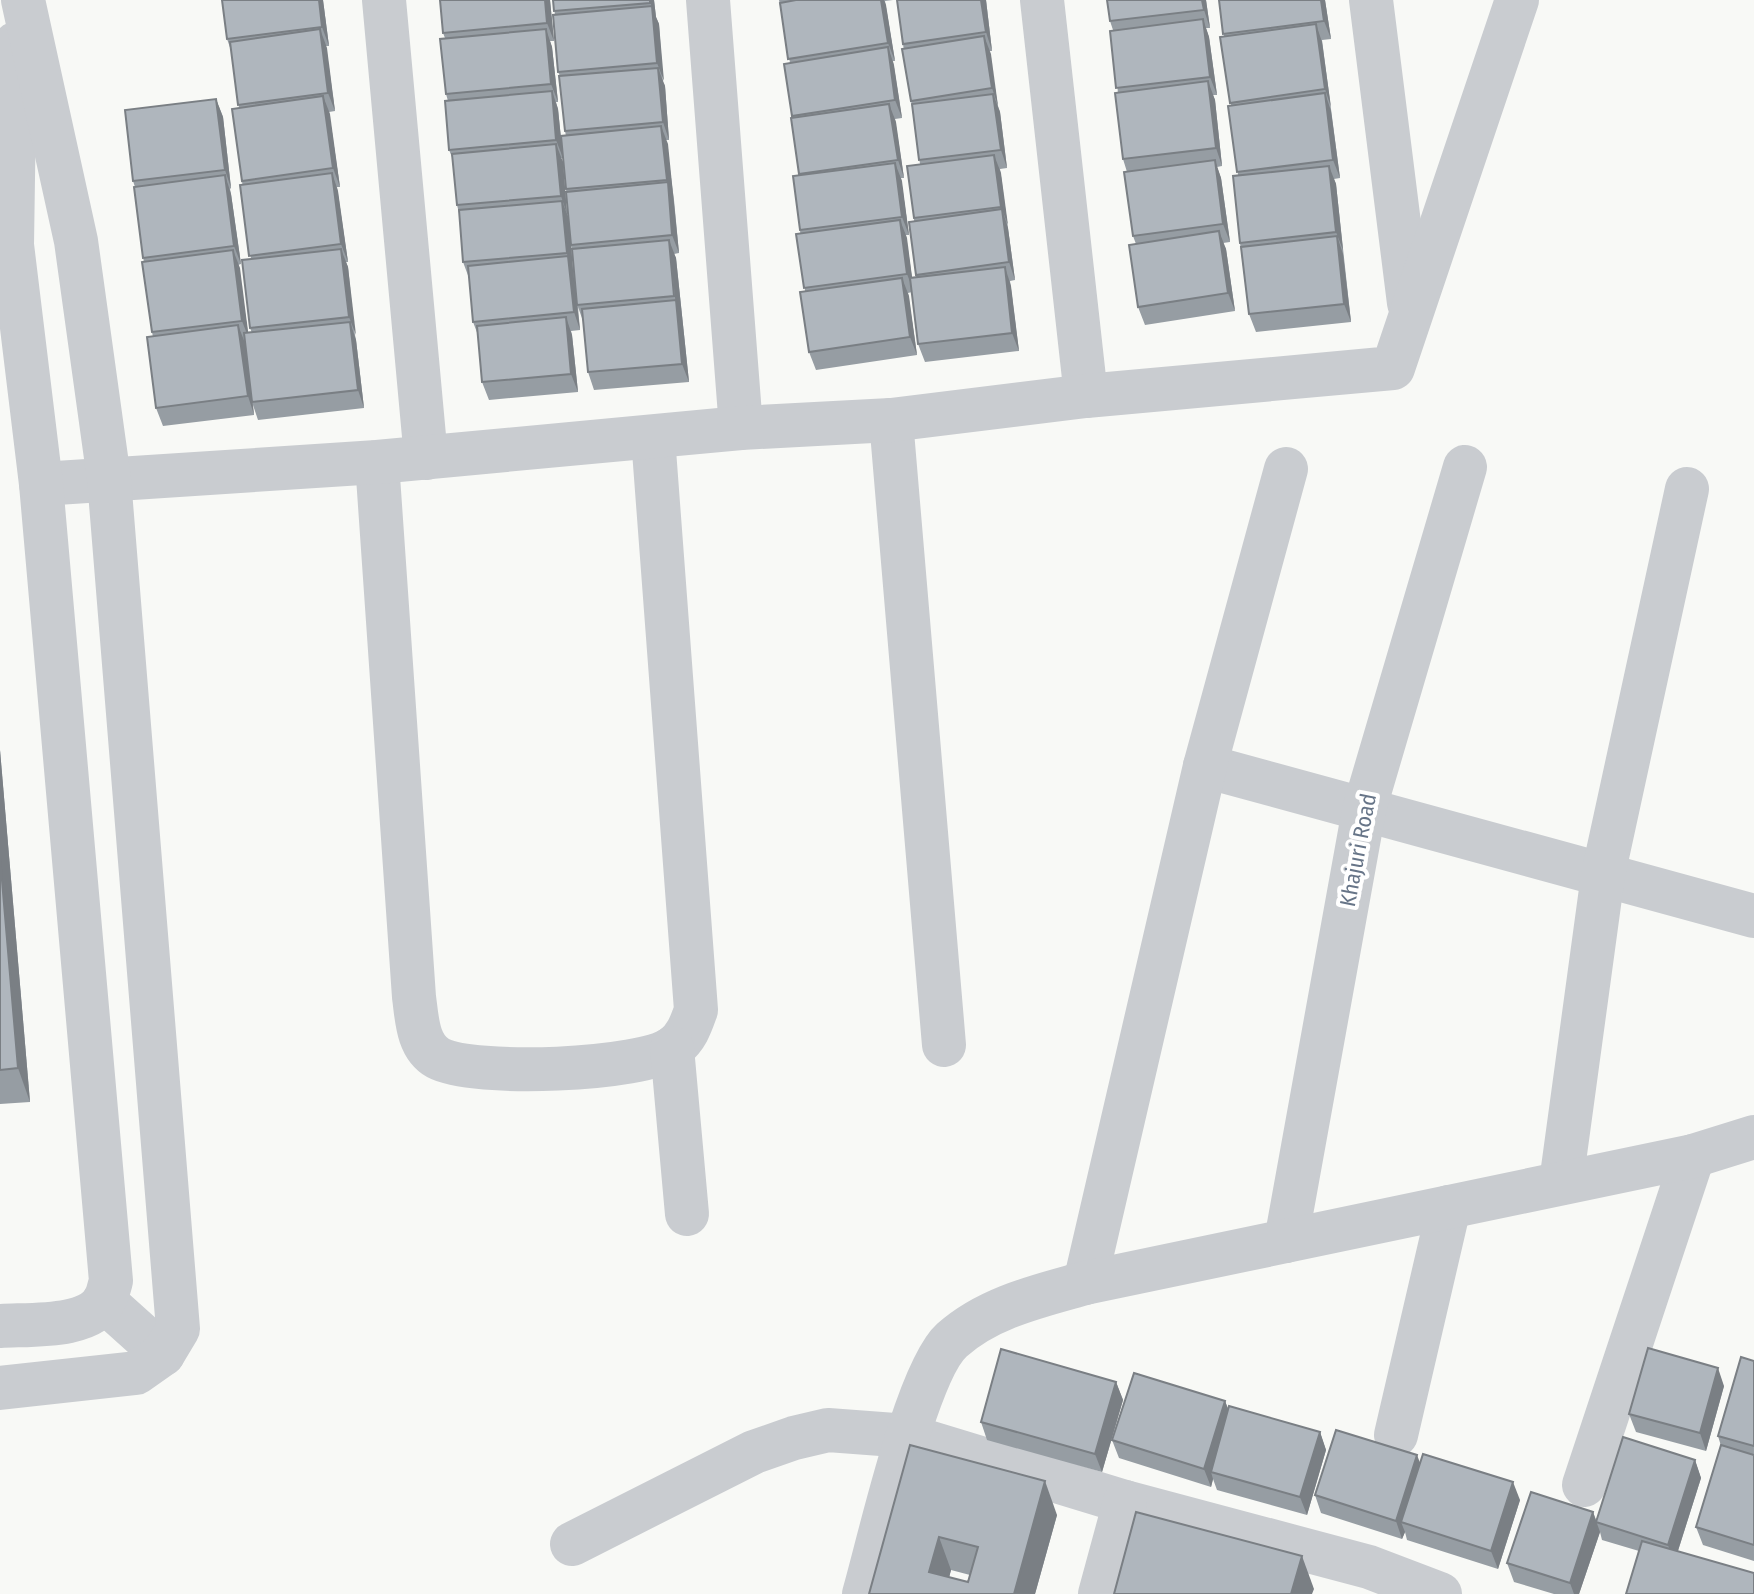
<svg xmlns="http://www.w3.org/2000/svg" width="1754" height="1594" font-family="'Fira Sans Condensed',sans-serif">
	<rect width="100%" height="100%" fill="#f8f9f6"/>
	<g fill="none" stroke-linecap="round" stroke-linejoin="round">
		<g stroke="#c9ccd0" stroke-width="44">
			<polyline points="384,0 426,458"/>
			<polyline points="708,0 741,428"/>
			<polyline points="1042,0 1086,396"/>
			<polyline points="1371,0 1409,303"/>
			<polyline points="891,420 944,1045"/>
			<path d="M377 462 414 997C417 1018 417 1046 438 1058 473 1077 643 1071 674 1047 687 1037 691 1024 696 1010L653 437"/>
			<polyline points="41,484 377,462 741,428 891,420 1086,396 1393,368 1517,0"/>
			<polyline points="1205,766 1754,916"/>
			<polyline points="672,1048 687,1214"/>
			<polyline points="1561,1183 1603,875 1687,489"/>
			<polyline points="1286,1241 1364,810 1465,467"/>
			<polyline points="1085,1283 1205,766 1286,469"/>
			<polyline points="104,1301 163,1354"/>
			<path d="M0 1326C29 1324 90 1329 105 1299 108 1294 109 1287 111 1281L41 484 12 245 15 44"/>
			<polyline points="0,1388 136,1373 163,1354 178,1329 109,479 76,241 23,0"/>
			<polyline points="1396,1435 1449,1207"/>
			<polyline points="1584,1485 1693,1156"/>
			<polyline points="572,1544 754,1452 794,1438 828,1430 908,1436 1125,1502 1369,1567 1440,1594"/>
			<path d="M864 1594C879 1542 917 1371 952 1340 989 1307 1039 1296 1085 1283L1693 1156 1754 1137"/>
			<polyline points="1100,1594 1125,1502"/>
		</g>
	</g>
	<g fill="#969da3" fill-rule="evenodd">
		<polygon points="323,0 329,46 326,46 335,111 329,112 340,187 337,187 348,262 346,262 348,267 355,335 356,340 364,408 258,420 253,405 254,415 163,426 156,408 153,337 152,332 135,187 133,181 216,99 223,117 231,188 230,189 231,194 241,264 238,265 248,333 252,333 250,328 251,259 242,181 239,108 232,53 227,39"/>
		<path d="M550 0 554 41H550L552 47 558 102H556L558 109 563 158H561L563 162 567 214 569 218 566 189V136L565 131 560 76 558 72 555 15 553 0H654L656 17 659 24 663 82 665 86 669 140H666L674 200 679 253 674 254 676 258 689 382 594 390 588 372 583 321 578 307 580 330 571 331 572 335 578 392 489 400 482 382 478 335 473 322 469 278 463 262 459 213 457 205 452 157 449 150 448 101 446 94 445 38 443 33ZM571 246 572 249 575 274 573 270Z"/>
		<polygon points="779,0 893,0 885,1 895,61 893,61 902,118 895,119 904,178 901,178 909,235 906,235 912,278 916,277 914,218 920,164 903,44 986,0 992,51 989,51 998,106 1000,112 1007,168 1000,169 1015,280 1010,281 1019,351 925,362 918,344 912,292 908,293 917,355 816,370 809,352 805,291 800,230 800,176 791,118 793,118 784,64 790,63"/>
		<polygon points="1107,0 1206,0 1210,28 1206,28 1209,37 1217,95 1213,95 1215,100 1222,166 1217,167 1221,178 1230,242 1223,243 1226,249 1235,311 1145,325 1138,307 1136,244 1133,236 1127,172 1123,159 1113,30 1110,21"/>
		<polygon points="1219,0 1325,0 1331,39 1322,40 1340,178 1334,179 1336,184 1351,322 1256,332 1249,314 1240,243 1238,175 1224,37"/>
		<polygon points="0,750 30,1102 0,1104"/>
		<polygon points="1754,1361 1754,1561 1703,1545 1696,1527 1721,1446 1718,1436"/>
		<polygon points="1116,1382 1123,1400 1102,1472 987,1440 981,1422"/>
		<polygon points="1724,1386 1706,1451 1636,1432 1629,1414"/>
		<polygon points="1225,1401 1228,1409 1320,1432 1326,1450 1307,1515 1217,1490 1213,1479 1211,1487 1119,1458 1112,1440"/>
		<path d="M910 1445 1057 1515 1035 1594H869ZM951 1570 970 1575 968 1582 949 1577Z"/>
		<polygon points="1695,1460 1701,1478 1678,1551 1639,1551 1602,1540 1600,1532 1579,1594 1554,1594 1514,1582 1507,1563 1593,1512 1596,1520"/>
		<polygon points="1420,1462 1520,1500 1498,1569 1407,1540 1405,1532 1402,1539 1321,1513 1315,1495"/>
	</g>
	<g fill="#7a7f84">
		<polygon points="319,0 323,0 329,46 322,27"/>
		<polygon points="545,0 550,0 554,41 547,23"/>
		<polygon points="650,0 654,0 656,17 659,24 664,81 657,63 652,10"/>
		<polygon points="881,0 884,0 886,5 895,61 888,43"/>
		<polygon points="981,0 986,0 992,51 986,32"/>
		<polygon points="1202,0 1206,0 1210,28 1204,10"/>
		<polygon points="1321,0 1325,0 1331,39 1324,21"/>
		<polygon points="1203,19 1209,37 1217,95 1210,77"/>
		<polygon points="1316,24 1322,42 1331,107 1325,89"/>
		<polygon points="320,29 327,48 335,111 328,93"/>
		<polygon points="546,29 552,47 558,102 551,84"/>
		<polygon points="984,36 991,54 998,106 992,88"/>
		<polygon points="888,47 894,65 902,118 895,100"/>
		<polygon points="658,68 665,86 669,140 663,122"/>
		<polygon points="1208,81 1215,100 1222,166 1216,148"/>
		<polygon points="552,91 558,109 563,158 556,140"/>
		<polygon points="1325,93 1331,111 1340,178 1333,160"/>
		<polygon points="993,94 1000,112 1007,168 1001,150"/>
		<polygon points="323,96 330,114 340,187 333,168"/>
		<polygon points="216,99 223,117 231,188 225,170"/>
		<polygon points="889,104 896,122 904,178 898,160"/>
		<polygon points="661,126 668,144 679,253 672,235"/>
		<polygon points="556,144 563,162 567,214 561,196"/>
		<polygon points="994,155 1001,173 1008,225 1001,207"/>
		<polygon points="1215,160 1221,178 1230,242 1223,224"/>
		<polygon points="895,163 902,181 909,235 902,217"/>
		<polygon points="1329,166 1336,184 1343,250 1336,232"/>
		<polygon points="332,173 338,191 348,262 341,244"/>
		<polygon points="225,175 231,194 241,264 234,246"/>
		<polygon points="562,201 569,219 573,270 580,330 574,312 567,253"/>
		<polygon points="1002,209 1008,228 1015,280 1009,262"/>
		<polygon points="900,220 907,238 914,292 907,274"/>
		<polygon points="1219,231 1226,249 1235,311 1228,293"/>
		<polygon points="1337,236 1343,254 1351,322 1344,304"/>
		<polygon points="669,240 676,258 689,382 682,364"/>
		<polygon points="341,249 348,267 356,335 349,317"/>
		<polygon points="233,250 240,268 249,339 242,321"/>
		<polygon points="1005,267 1011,286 1019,351 1012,333"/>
		<polygon points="902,278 909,296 917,355 910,337"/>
		<polygon points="566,317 572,335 578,392 571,374"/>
		<polygon points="350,322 356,340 364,408 358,390"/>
		<polygon points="238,325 245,343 254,415 248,396"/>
		<polygon points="0,750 30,1102 18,1068 0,857"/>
		<polygon points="1718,1368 1724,1386 1706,1451 1700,1433"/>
		<polygon points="1116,1382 1123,1400 1102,1472 1095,1454"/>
		<polygon points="1225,1401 1232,1419 1211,1472 1213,1479 1211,1487 1204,1469"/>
		<polygon points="1320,1432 1326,1450 1307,1515 1300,1497"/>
		<polygon points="1417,1455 1424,1473 1401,1522 1405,1532 1402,1539 1396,1521"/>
		<polygon points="1695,1460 1701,1478 1674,1563 1668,1545"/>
		<polygon points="1045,1481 1057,1515 1035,1594 1014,1594"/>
		<polygon points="1513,1482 1520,1500 1498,1569 1491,1551"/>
		<polygon points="1593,1512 1600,1532 1579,1594 1574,1594 1570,1583"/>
		<polygon points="939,1537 951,1570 945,1594 929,1572"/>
		<polygon points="1302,1556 1314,1589 1312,1594 1291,1594"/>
	</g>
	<g fill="#afb6bd" stroke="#7a7f84" stroke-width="2" fill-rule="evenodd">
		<polygon points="222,0 319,0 322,27 227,39"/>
		<polygon points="440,0 545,0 547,23 443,33"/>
		<polygon points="553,0 650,0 650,3 554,11"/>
		<polygon points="796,0 881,0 888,43 788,59 780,3"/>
		<polygon points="897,0 981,0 986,32 903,44"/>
		<polygon points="1107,0 1202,0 1204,10 1110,21"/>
		<polygon points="1219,0 1321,0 1324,21 1223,34"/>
		<polygon points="652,6 657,63 558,72 553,15"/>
		<polygon points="1203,19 1210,77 1116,88 1110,31"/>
		<polygon points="1316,24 1325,89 1230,103 1220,37"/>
		<polygon points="320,29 328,93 238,105 230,42"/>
		<polygon points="546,29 551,84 446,94 440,39"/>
		<polygon points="984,36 992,88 911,101 902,49"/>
		<polygon points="888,47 895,100 792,116 784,64"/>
		<polygon points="658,68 663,122 565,131 559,76"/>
		<polygon points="1208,81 1216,148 1123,159 1115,93"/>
		<polygon points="552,91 556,140 449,150 445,101"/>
		<polygon points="1325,93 1333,160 1237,172 1228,106"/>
		<polygon points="993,94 1001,150 919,160 912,104"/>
		<polygon points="323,96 333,168 242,181 232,109"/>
		<polygon points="216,99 225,170 133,181 125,110"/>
		<polygon points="889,104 898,160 799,174 791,118"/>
		<polygon points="661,126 667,180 566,189 561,136"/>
		<polygon points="556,144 561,196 457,205 452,154"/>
		<polygon points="994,155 1001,207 914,218 907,166"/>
		<polygon points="1215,160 1223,224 1133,236 1124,172"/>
		<polygon points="895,163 902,217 800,230 793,176"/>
		<polygon points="1329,166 1336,232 1240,243 1233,176"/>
		<polygon points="332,173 341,244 249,256 240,185"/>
		<polygon points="225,175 234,246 143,258 134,187"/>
		<polygon points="668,182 672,235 571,245 566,192"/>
		<polygon points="562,201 567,253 463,262 459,210"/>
		<polygon points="1002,209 1009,262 916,275 909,222"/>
		<polygon points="900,220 907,274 804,288 796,234"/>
		<polygon points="1219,231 1228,293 1138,307 1129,245"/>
		<polygon points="1337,236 1344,304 1249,314 1241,247"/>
		<polygon points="669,240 674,296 577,305 572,249"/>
		<polygon points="341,249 349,317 250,328 242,260"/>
		<polygon points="233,250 242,321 152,332 142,262"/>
		<polygon points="568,256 574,312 473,322 468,266"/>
		<polygon points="1005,267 1012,333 918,344 910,278"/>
		<polygon points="902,278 910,337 809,352 800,292"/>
		<polygon points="676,300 682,364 588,372 582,309"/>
		<polygon points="566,317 571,374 482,382 477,326"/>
		<polygon points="350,322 358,390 252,402 244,333"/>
		<polygon points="238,325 248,396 156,408 147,337"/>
		<polygon points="0,857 18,1068 0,1070"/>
		<polygon points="1648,1348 1718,1368 1700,1433 1629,1414"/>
		<polygon points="1001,1349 1116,1382 1095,1454 981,1422"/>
		<polygon points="1741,1357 1754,1361 1754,1446 1718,1436"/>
		<polygon points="1134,1373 1225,1401 1204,1469 1112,1440"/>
		<polygon points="1229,1406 1320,1432 1300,1497 1211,1472"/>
		<polygon points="1336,1430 1417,1455 1396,1521 1315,1495"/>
		<polygon points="1623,1437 1695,1460 1668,1545 1596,1522"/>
		<path d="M910 1445 1045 1481 1014 1594H869ZM939 1537 978 1547 968 1582 929 1572Z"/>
		<polygon points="1721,1445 1754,1455 1754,1545 1696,1527"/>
		<polygon points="1423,1454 1513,1482 1491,1551 1401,1522"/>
		<polygon points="1531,1492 1593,1512 1570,1583 1507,1563"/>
		<polygon points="1136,1512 1302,1556 1291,1594 1114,1594"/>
		<polygon points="1642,1541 1754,1573 1754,1594 1626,1594"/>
	</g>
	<g text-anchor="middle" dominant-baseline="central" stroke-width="8" stroke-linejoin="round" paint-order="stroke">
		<g font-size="22" fill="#677588" stroke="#fff">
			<text transform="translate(1358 850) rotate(-79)">Khajuri Road</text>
		</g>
	</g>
</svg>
